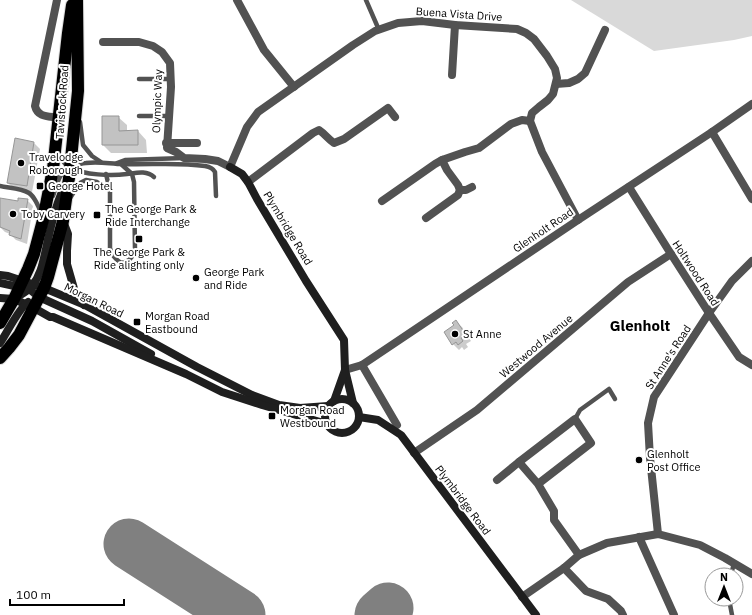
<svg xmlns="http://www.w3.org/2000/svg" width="752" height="615" font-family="'IBM Plex Sans',sans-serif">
	<rect width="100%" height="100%" fill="#fff"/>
	<polygon fill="#d9d9d9" points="571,0 752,0 752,36 734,40 654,51"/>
	<g fill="#0003">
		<polygon points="118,117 127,125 127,132 138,131 146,140 147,153 111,153 103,145"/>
		<polygon points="34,143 40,149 32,192 14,189 8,183"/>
		<polygon points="0,199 18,202 27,200 33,206 27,244 16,240 10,234 5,232 0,227"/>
		<polygon points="456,322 462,327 471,341 466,344 468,347 464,350 462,347 459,350 453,344 445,333 456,326"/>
	</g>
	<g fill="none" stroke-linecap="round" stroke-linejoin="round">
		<g stroke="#808080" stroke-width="51">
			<polyline points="129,544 240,615"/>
			<polyline points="380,615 388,608"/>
		</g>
	</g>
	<g fill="#c2c2c2" stroke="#969696">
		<polygon points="102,116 119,116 119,131 138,130 138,145 102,145"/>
		<polygon points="15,138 34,142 27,186 7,183"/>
		<polygon points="0,198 18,201 18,198 28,199 21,239 9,235 10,231 0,227"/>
		<polygon points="456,320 466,335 461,338 463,341 458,345 456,342 452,345 444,332 454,325 452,323"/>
	</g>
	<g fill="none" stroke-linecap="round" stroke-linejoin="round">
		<defs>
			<g id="highway">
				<polyline points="0,323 14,299 28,269 34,254 43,220 53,169 68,33 72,5"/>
				<polyline points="0,358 9,348 19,335 44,288 48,277 63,221 69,178 78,91 77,0"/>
			</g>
		</defs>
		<use href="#highway" stroke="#dbdbdb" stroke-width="14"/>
		<g stroke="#525252" stroke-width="4.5">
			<polyline points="366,0 379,30"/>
			<polyline points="139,79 170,79"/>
			<polyline points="139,116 168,116"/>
			<polyline points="80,122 83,145 92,156 101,162"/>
			<path d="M58 154C61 159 65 165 71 168 84 175 111 176 127 174 136 173 146 170 154 177"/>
			<polyline points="117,163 125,160 184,158"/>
			<path d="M106 174 110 191V248C112 255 114 258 121 263 129 261 132 259 135 250L134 182 132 174 121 164"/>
			<path d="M0 186C9 188 21 188 29 193 34 196 39 207 41 213"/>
			<path d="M53 196C57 186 58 173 69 168 74 166 81 163 86 163 99 161 111 164 123 164 150 165 178 162 205 166 210 167 213 168 215 172L216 196"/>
			<polyline points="70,198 80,183 86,180 97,182 110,191"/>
			<polyline points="575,419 580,410 609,389 615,399"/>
			<polyline points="731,575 734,563"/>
			<polyline points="729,599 732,615"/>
		</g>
		<g stroke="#525252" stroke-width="8">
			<path d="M57 0 35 106C38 118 49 116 59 118"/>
			<polyline points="237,0 264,50 294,87"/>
			<polyline points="103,42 139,42 153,46 162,52 170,63 171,87 167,148 176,152 184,158 205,159 218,161 230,167 247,127 258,112 353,45 375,31 398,23 422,21 455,25 517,29 526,33 534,39 547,56 555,69 557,78 553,94 548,100 539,107 532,113 530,121 542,152 578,220"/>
			<polyline points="452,75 455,25"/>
			<polyline points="556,84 569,83 578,79 585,73 605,30"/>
			<polyline points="712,132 752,199"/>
			<polyline points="166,143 197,143"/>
			<polyline points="442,160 447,170 458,185 460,190"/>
			<path d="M248 182 313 133 319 130C325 134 328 139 334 143L344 139 388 108 395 117"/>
			<polyline points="629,187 671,254 709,313 739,357 752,365"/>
			<polyline points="382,201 435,164 442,160 465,152 479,148 511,124 522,120 530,121"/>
			<polyline points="426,218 458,195 460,190 466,190 472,187"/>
			<polyline points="362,365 397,425"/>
			<polyline points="345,370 362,365 578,220 712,132 752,104"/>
			<polyline points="414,453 477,410 628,282 671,254"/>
			<polyline points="497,480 519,462"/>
			<polyline points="538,484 591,443 575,419 519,462 538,484 554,511 554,520 579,555"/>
			<polyline points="658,534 650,458 648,423 654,397 709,313 732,281 752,261"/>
			<polyline points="639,537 674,615"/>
			<polyline points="564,568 586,591 608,599 621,611 623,615"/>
			<polyline points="522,597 564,568 579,555 607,543 658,534 700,545 725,558 752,574"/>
		</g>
		<g stroke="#1f1f1f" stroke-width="8">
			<polyline points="230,167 242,174 248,182 257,199 306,281 344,340 345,370 353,403"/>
			<polyline points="63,221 68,234 67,251 67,264 75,292 84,305"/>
			<polyline points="0,275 8,276 44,288 85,305 197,367 252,395 279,405 300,408 328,406"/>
			<polyline points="23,281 29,289 39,297 92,321 151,354"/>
			<polyline points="0,283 19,287 22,290"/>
			<polyline points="0,298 14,299 34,308 50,317 53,317 186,374 222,392 262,405 327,424"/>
			<path d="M14 299C20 295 27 292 32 286 41 275 43 262 46 249 50 229 56 201 66 184"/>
			<path d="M0 343C7 333 19 308 28 302"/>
			<circle cx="342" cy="416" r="17"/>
			<polyline points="334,401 345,370"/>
			<polyline points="359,417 378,420 401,435 536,615"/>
		</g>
		<use href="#highway" stroke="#000" stroke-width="12"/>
	</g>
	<g fill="#000" stroke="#fff" stroke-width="1.5">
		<circle cx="21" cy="163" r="4"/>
		<rect x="36" y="182" width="8" height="8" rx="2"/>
		<circle cx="13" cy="214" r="4"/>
		<rect x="93" y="211" width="8" height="8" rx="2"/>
		<rect x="135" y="235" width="8" height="8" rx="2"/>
		<circle cx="196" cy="278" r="4"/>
		<rect x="133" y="318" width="8" height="8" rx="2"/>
		<circle cx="455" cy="334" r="4"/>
		<rect x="268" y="412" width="8" height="8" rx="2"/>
		<circle cx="639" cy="460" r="4"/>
	</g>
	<g text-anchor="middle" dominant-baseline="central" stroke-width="4" stroke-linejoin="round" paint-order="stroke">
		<g font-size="11" fill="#000" stroke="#fff">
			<text transform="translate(459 14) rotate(4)">Buena Vista Drive</text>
			<text transform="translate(157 101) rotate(-88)">Olympic Way</text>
			<text transform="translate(62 102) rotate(-86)">Tavistock Road</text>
			<text transform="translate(288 228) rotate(59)">Plymbridge Road</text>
			<text transform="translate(543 230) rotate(-34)">Glenholt Road</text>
			<text transform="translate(696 273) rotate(57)">Holtwood Road</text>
			<text transform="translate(94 300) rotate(26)">Morgan Road</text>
			<text transform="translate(536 346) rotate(-40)">Westwood Avenue</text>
			<text transform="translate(668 357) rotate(-57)">St Anne's Road</text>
			<text transform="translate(463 500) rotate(53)">Plymbridge Road</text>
		</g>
		<g font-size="11" fill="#000" stroke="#fff" text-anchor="start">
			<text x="29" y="157">Travelodge<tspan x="29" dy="13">Roborough</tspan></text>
			<text x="48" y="186">George Hotel</text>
			<text x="105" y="209">The George Park &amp;<tspan x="105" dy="13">Ride Interchange</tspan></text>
			<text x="21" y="214">Toby Carvery</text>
			<text x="139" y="252" text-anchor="middle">The George Park &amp;<tspan x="139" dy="13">Ride alighting only</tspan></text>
			<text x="204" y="272">George Park<tspan x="204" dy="13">and Ride</tspan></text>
			<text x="145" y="316">Morgan Road<tspan x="145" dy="13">Eastbound</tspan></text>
			<text x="463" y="334">St Anne</text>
			<text x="280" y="410">Morgan Road<tspan x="280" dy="13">Westbound</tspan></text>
			<text x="647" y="454">Glenholt<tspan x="647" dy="13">Post Office</tspan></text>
		</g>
		<g font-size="15" font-weight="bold" fill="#000" stroke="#fff">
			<text x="640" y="325">Glenholt</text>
		</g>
	</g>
	<g transform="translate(724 587)"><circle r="19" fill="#ffffff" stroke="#999999"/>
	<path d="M0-3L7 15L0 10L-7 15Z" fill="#000000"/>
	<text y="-6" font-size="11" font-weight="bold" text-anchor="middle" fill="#000000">N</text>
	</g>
	<path d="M10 599v6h114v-6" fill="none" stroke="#000000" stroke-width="2"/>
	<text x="16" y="599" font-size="12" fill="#000000" stroke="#ffffff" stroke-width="3" paint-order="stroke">100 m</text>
</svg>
